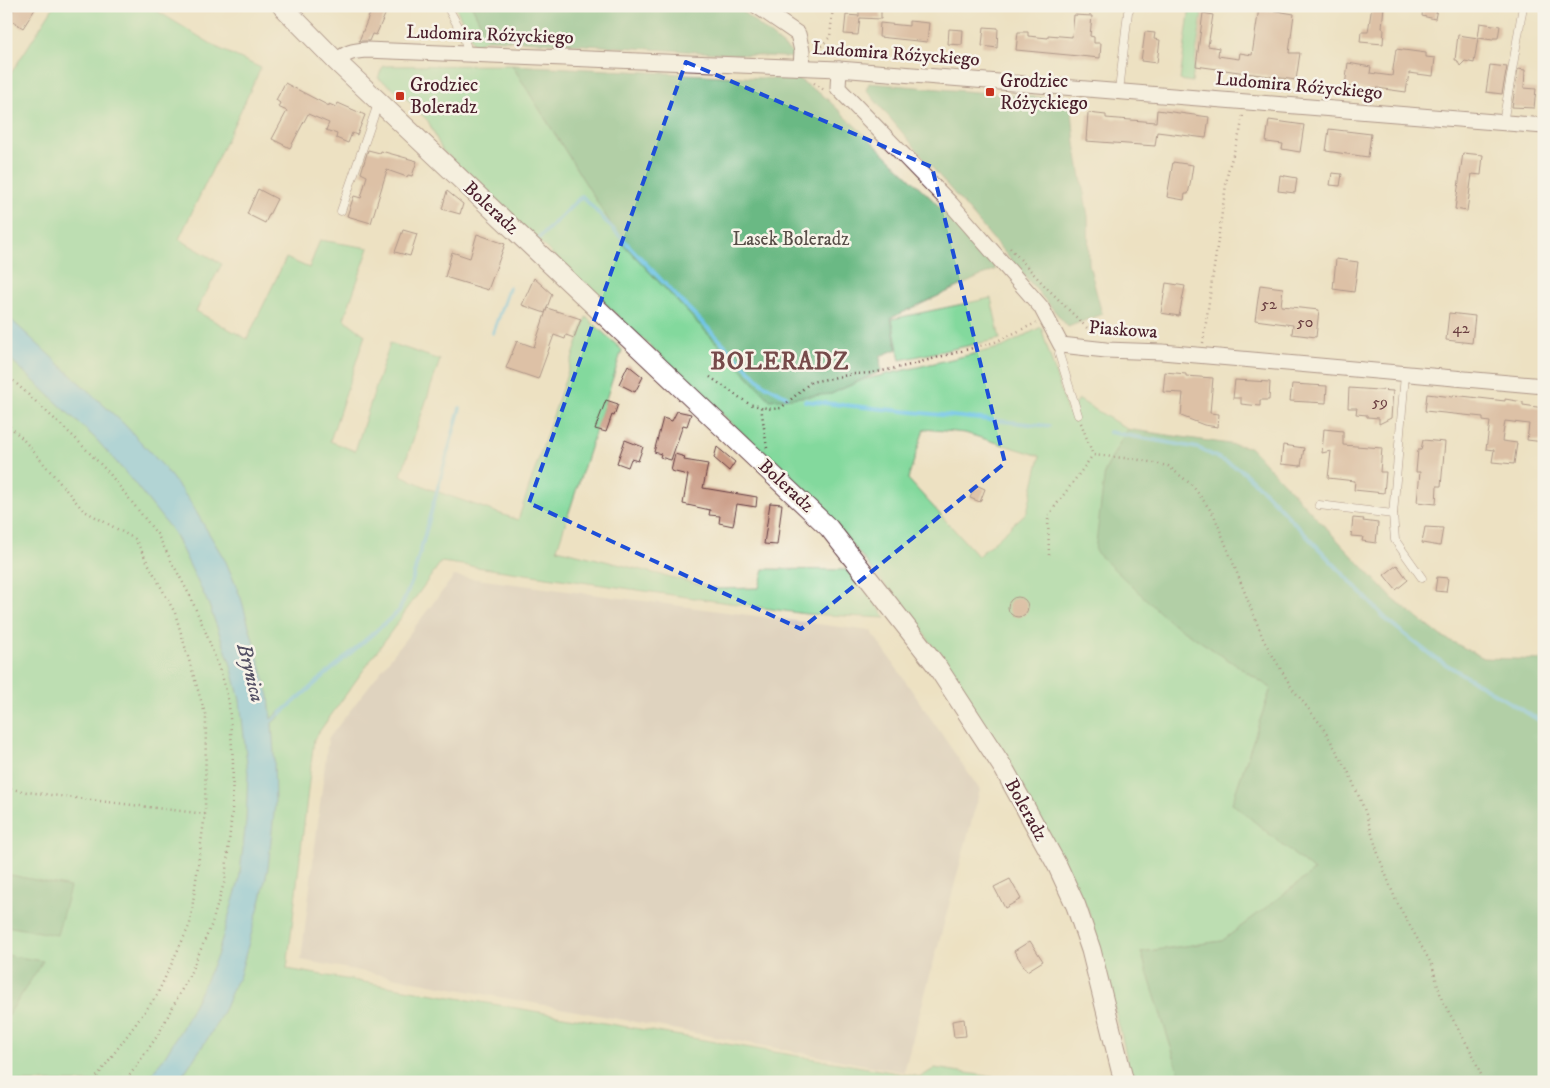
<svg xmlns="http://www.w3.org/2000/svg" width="1550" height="1088" font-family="'IM FELL DW Pica',serif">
	<rect width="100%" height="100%" fill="#f7f3e8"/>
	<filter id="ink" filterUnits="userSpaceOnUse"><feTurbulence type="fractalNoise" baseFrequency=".02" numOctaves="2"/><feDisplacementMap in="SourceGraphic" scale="10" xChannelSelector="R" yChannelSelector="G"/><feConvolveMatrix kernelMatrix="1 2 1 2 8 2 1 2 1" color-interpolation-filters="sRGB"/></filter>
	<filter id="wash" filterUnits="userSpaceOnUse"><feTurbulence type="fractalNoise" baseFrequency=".0096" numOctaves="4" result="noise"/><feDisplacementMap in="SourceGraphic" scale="20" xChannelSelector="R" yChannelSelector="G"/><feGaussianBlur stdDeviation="1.12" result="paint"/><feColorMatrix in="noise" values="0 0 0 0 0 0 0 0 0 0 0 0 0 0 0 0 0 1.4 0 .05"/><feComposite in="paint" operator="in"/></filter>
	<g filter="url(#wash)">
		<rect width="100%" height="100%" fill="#ede1c2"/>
		<polygon fill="#cfc1ba" points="454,576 871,631 980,790 904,1072 301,960 328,739"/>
		<g fill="#83d99d" stroke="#667c64" fill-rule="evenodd">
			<polygon points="54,6 149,6 218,48 261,68 179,239 222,264 196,311 247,339 286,258 309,268 320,240 369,248 344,319 365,335 330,441 355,451 390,343 440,360 401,475 430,489 518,520 586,317 622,350 557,549 718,589 759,588 764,569 851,570 860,581 886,618 806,614 441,562 314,739 287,969 921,1077 935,1068 1024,1082 6,1082 6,81"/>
			<polygon points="455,6 472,6 488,39 474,45"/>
			<polygon points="1190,6 1203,6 1192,82 1180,80"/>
			<path d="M512 65 624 245 831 394 862 380 1003 347 1041 327 1068 414 1078 399 1127 429 1105 471 1168 620 1271 688 1232 803 1314 871 1222 941 1141 952 1182 1082H1132L1121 1033 1088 910 1016 774 926 636 825 511 442 150 428 121 404 96 378 78 383 66ZM924 429 965 433 1040 456 1027 512 978 556 908 479Z"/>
			<polygon points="991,298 1000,339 900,360 892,319"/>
			<polygon points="1115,1076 1116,1082 1043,1082"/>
		</g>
		<g fill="#6ab984" stroke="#5a6c58">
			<polygon points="472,6 736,6 798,58 488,39"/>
			<polygon points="512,65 800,80 825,97 934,201 996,269 891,318 897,349 880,356 881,371 831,394 770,400 624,245"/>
			<polygon points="869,83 1071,100 1075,144 1088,216 1089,264 1102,314 1068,327 866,90"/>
			<polygon points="1127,429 1250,447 1393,599 1441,636 1484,658 1544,660 1544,1082 1182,1082 1141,952 1222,941 1314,871 1232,803 1271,688 1168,620 1095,551 1105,471"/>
			<polygon points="6,874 70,887 57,935 6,926"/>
			<polygon points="6,955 43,961 6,1019"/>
		</g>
		<polygon fill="#6bc3e8" stroke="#5a718a" points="6,315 124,424 163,466 189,500 226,562 241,598 269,696 271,719 282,710 283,713 272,723 274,754 275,804 268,868 261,899 239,978 235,983 225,1008 210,1035 178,1082 146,1082 163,1059 182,1028 203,986 217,956 239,881 246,821 248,773 240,700 230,662 208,603 174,533 132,480 96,439 6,355"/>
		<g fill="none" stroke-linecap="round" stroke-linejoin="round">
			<g stroke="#6bc3e8" stroke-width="4">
				<polyline points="539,238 582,196 681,301 763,384 786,396"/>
				<polyline points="493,333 509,288"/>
				<polyline points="805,401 1049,426"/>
				<polyline points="1109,432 1198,448 1240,469 1266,493 1388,621 1432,656 1544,723"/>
				<polyline points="280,714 399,611 412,581 460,408"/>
			</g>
		</g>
		<g id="blocks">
			<g fill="#c99983">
				<polygon points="16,6 37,6 23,28 8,18"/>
				<polygon points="373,6 389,6 376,35 372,34 369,41 359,41"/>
				<polygon points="1372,6 1384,6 1382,28 1384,29 1383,44 1360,42 1361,32 1368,32"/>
				<polygon points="1423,6 1437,9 1435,19 1422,16"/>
				<polygon points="859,8 881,10 881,19 860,18 858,35 844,34 846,15 859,16"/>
				<polygon points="1259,8 1294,14 1289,53 1300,53 1296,80 1196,66 1203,13 1213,15 1208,46 1219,48 1218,56 1239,59 1240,53 1252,55"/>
				<polygon points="1074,15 1092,16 1090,36 1094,37 1094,43 1101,43 1100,58 1016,50 1018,32 1028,32 1028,36 1048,38 1048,35 1072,37"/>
				<polygon points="909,21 929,23 927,42 879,37 880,23 909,26"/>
				<polygon points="1480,23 1500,26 1498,38 1493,38 1493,40 1478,38 1474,63 1465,61 1460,66 1457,60 1455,60 1458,35 1478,38"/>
				<polygon points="984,27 998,28 997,48 982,46"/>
				<polygon points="949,29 963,30 962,45 948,44"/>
				<polygon points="1145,32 1155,33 1154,39 1160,40 1157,63 1141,61"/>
				<polygon points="1396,49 1426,53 1426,57 1435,58 1433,76 1409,73 1406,92 1377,88 1377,91 1345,86 1348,63 1371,67 1370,73 1392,76"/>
				<polygon points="1490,65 1507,67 1502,94 1486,92"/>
				<polygon points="1518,69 1525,70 1524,88 1536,89 1534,108 1512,107"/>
				<polygon points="285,83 329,106 329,104 336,107 338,103 365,115 357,135 352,133 348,143 336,138 337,134 326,130 329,123 308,114 290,148 272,139 287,111 278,107 280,103 276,100"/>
				<polygon points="1157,110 1209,117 1206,138 1157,132 1155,146 1086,141 1088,113 1106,115 1106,118 1156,122"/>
				<polygon points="1269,120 1304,125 1300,152 1282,149 1283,144 1266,142"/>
				<polygon points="1329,129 1371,134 1368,157 1326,151"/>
				<polygon points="368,150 380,153 381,151 417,161 412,176 408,175 407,177 387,170 371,223 347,216 354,196 361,198 367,176 361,173"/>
				<polygon points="1463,153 1483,155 1481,175 1472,174 1467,211 1455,209"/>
				<polygon points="1173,162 1193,165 1190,185 1188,194 1185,194 1184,200 1167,197"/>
				<polygon points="1332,173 1342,174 1340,186 1330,185"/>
				<polygon points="1280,175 1297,178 1295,193 1278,191"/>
				<polygon points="258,189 277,199 265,223 247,214"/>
				<polygon points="447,191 463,204 460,214 442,209"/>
				<polygon points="403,230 417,234 410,256 395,252"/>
				<polygon points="477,234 505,244 488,290 445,277 452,252 470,258"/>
				<polygon points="1336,259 1358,262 1354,292 1333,289"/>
				<polygon points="534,278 552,294 545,313 522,305"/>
				<polygon points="1166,283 1185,286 1179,316 1161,313"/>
				<polygon points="1260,285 1283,288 1281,306 1319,310 1316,337 1292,334 1293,325 1255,320"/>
				<polygon points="547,308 581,319 574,338 566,335 565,339 554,335 538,379 506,368 517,341 534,347"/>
				<polygon points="1449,313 1475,316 1472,343 1446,340"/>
				<polygon points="628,365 643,377 635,392 619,384"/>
				<polygon points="1165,372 1186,374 1186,376 1213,378 1210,413 1219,414 1218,427 1204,425 1181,416 1183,393 1163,392"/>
				<polygon points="1235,380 1270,382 1269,400 1260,400 1260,406 1241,404 1241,398 1233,398"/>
				<polygon points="1292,384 1327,386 1326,403 1290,401"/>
				<polygon points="1349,388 1393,391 1391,418 1379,424 1379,418 1367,417 1367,415 1356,414 1357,408 1348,408"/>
				<polygon points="1427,394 1453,397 1453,395 1505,401 1505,399 1523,402 1523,405 1544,408 1544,442 1527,440 1529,424 1505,421 1502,441 1517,443 1514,464 1492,462 1494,450 1486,449 1490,422 1483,421 1483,417 1425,411"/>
				<polygon points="606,400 618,404 614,416 612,415 606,432 595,429"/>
				<polygon points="677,411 691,414 687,426 683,425 671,460 660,457 661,454 654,452 663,418 672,421"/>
				<polygon points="1324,429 1343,431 1343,445 1382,448 1380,472 1386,472 1384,493 1354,490 1355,481 1328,478 1331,451 1322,453"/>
				<polygon points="625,440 643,447 638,461 631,459 628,467 617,463"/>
				<polygon points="1423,440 1445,442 1441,486 1437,486 1436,504 1417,502 1420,472 1416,472 1418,450 1421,450"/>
				<polygon points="1283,445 1304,448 1301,466 1281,464"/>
				<polygon points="717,447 735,462 729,471 714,458"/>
				<polygon points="675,454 685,457 684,460 708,464 703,488 757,497 756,507 737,504 733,526 719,523 720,516 709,515 710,510 683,504 688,475 671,471"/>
				<polygon points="976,485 985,489 980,502 970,498"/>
				<polygon points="770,503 782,504 777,545 764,544"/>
				<polygon points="1353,518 1364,519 1363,521 1378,523 1376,543 1362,541 1363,537 1351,536"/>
				<polygon points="1425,527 1443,528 1440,546 1422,543"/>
				<polygon points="1397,565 1408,580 1396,590 1384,575"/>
				<polygon points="1437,577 1448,578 1446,592 1435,591"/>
				<circle cx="1018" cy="607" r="10"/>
				<polygon points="1010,879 1021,899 1005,908 994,887"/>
				<polygon points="1030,941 1043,961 1027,971 1014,951"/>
				<polygon points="964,1019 966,1036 954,1037 952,1021"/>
			</g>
		</g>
	</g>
	<g filter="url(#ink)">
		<use href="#blocks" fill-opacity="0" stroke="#623c42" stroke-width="1"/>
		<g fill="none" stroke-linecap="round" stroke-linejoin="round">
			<defs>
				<g id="service">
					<polyline points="447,6 464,37 468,54"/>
					<polyline points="1119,91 1128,12 1131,6"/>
					<polyline points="1503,123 1523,6"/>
					<polyline points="341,211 378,104"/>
					<polyline points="1061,345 1059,354 1078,415"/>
					<polyline points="1405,375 1393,514 1395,540 1422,578"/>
					<polyline points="1319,505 1393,514"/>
				</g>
				<g id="minor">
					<polyline points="757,6 798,34 802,51 801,67"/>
					<path d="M337 62C345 52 354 51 366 50L839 69 1544 126"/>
					<polyline points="839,69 838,88 951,204 1041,307 1061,345 1106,350 1162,352 1544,386"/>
				</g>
				<polyline id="tertiary" points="282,6 337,62 829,528 936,665 1004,769 1058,867 1076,906 1091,950 1124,1082"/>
			</defs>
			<use href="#service" stroke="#623c42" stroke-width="9"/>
			<use href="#minor" stroke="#623c42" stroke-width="17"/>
			<use href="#tertiary" stroke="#623c42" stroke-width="21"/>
			<g stroke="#623c42" stroke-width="2.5" stroke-dasharray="1 4" stroke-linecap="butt">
				<polyline points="815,42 819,48 830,37 833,6"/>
				<polyline points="819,48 830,55"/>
				<polyline points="814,83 824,90"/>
				<polyline points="1010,248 1043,284 1093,334"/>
				<polyline points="1203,343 1228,171 1240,132 1243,115"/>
				<polyline points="6,374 75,438 109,473 157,534 190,596 206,633 224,682 229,703 233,762 232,813 225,880 211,926 190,974 158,1035 125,1082"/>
				<polyline points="710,377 749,404 761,407"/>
				<polyline points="6,423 22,438 83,510 135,539 175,613 206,717 205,814 190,924 157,995 93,1082"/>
				<polyline points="1081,423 1093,455 1135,459 1168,466 1192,485 1214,515 1264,641 1292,688 1322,726 1348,771 1365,811 1379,857 1396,901 1432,965 1442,1000 1473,1055 1484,1082"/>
				<polyline points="767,448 761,407 772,409 781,408 811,382 853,374 872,373 906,366 995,342 1036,323"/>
				<polyline points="1049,555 1048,516 1093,455"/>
				<polyline points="6,788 27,792 205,814"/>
			</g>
			<use href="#service" stroke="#fff" stroke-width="8"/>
			<use href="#minor" stroke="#fff" stroke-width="15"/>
			<use href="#tertiary" stroke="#fff" stroke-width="19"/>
		</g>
	</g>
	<path d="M0 0H1550V1088H0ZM686 62 932 167 1005 463 801 629 529 503Z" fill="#ede1c2" fill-opacity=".55" fill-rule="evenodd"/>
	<path fill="none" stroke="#1d4ed8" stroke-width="4" stroke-dasharray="10 6" stroke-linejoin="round" d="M686 62 932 167 1005 463 801 629 529 503Z"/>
	<g fill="#c8321e" stroke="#f7f3e8" stroke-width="2">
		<rect x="985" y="87" width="10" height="10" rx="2.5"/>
		<rect x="395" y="91" width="10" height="10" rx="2.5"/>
	</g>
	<g text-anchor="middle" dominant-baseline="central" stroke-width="5" stroke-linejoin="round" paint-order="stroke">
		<g font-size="16" fill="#6a3e41">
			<text x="1269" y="304">52</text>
			<text x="1305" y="322">50</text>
			<text x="1461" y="328">42</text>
			<text x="1380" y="402">59</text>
		</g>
		<g font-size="19" fill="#4a1f2b" stroke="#f7f3e8">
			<text transform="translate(490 35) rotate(2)">Ludomira Różyckiego</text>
			<text transform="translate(896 54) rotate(4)">Ludomira Różyckiego</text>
			<text transform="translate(1299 86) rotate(5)">Ludomira Różyckiego</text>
			<text transform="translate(491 208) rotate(43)">Boleradz</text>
			<text transform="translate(1123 330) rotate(4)">Piaskowa</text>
			<text transform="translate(786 486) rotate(43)">Boleradz</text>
			<text transform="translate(1026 810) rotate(61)">Boleradz</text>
		</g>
		<g font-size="19" fill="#4a1f2b" stroke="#f7f3e8" text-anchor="start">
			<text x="1000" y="81">Grodziec<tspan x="1000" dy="22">Różyckiego</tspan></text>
			<text x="410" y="85">Grodziec<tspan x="410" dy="22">Boleradz</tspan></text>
		</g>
		<g font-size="19" fill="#584e48" stroke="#f7f3e8">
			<text x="791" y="239">Lasek Boleradz</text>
		</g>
		<g font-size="20" font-style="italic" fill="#545064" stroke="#f7f3e8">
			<text transform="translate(250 673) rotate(76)">Brynica</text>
		</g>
		<g font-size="24" font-weight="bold" letter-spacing="1" fill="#764a4a" stroke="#f7f3e8">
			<text x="780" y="362">BOLERADZ</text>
		</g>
	</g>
	<rect width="1550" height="1088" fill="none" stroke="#f7f3e8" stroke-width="25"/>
</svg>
